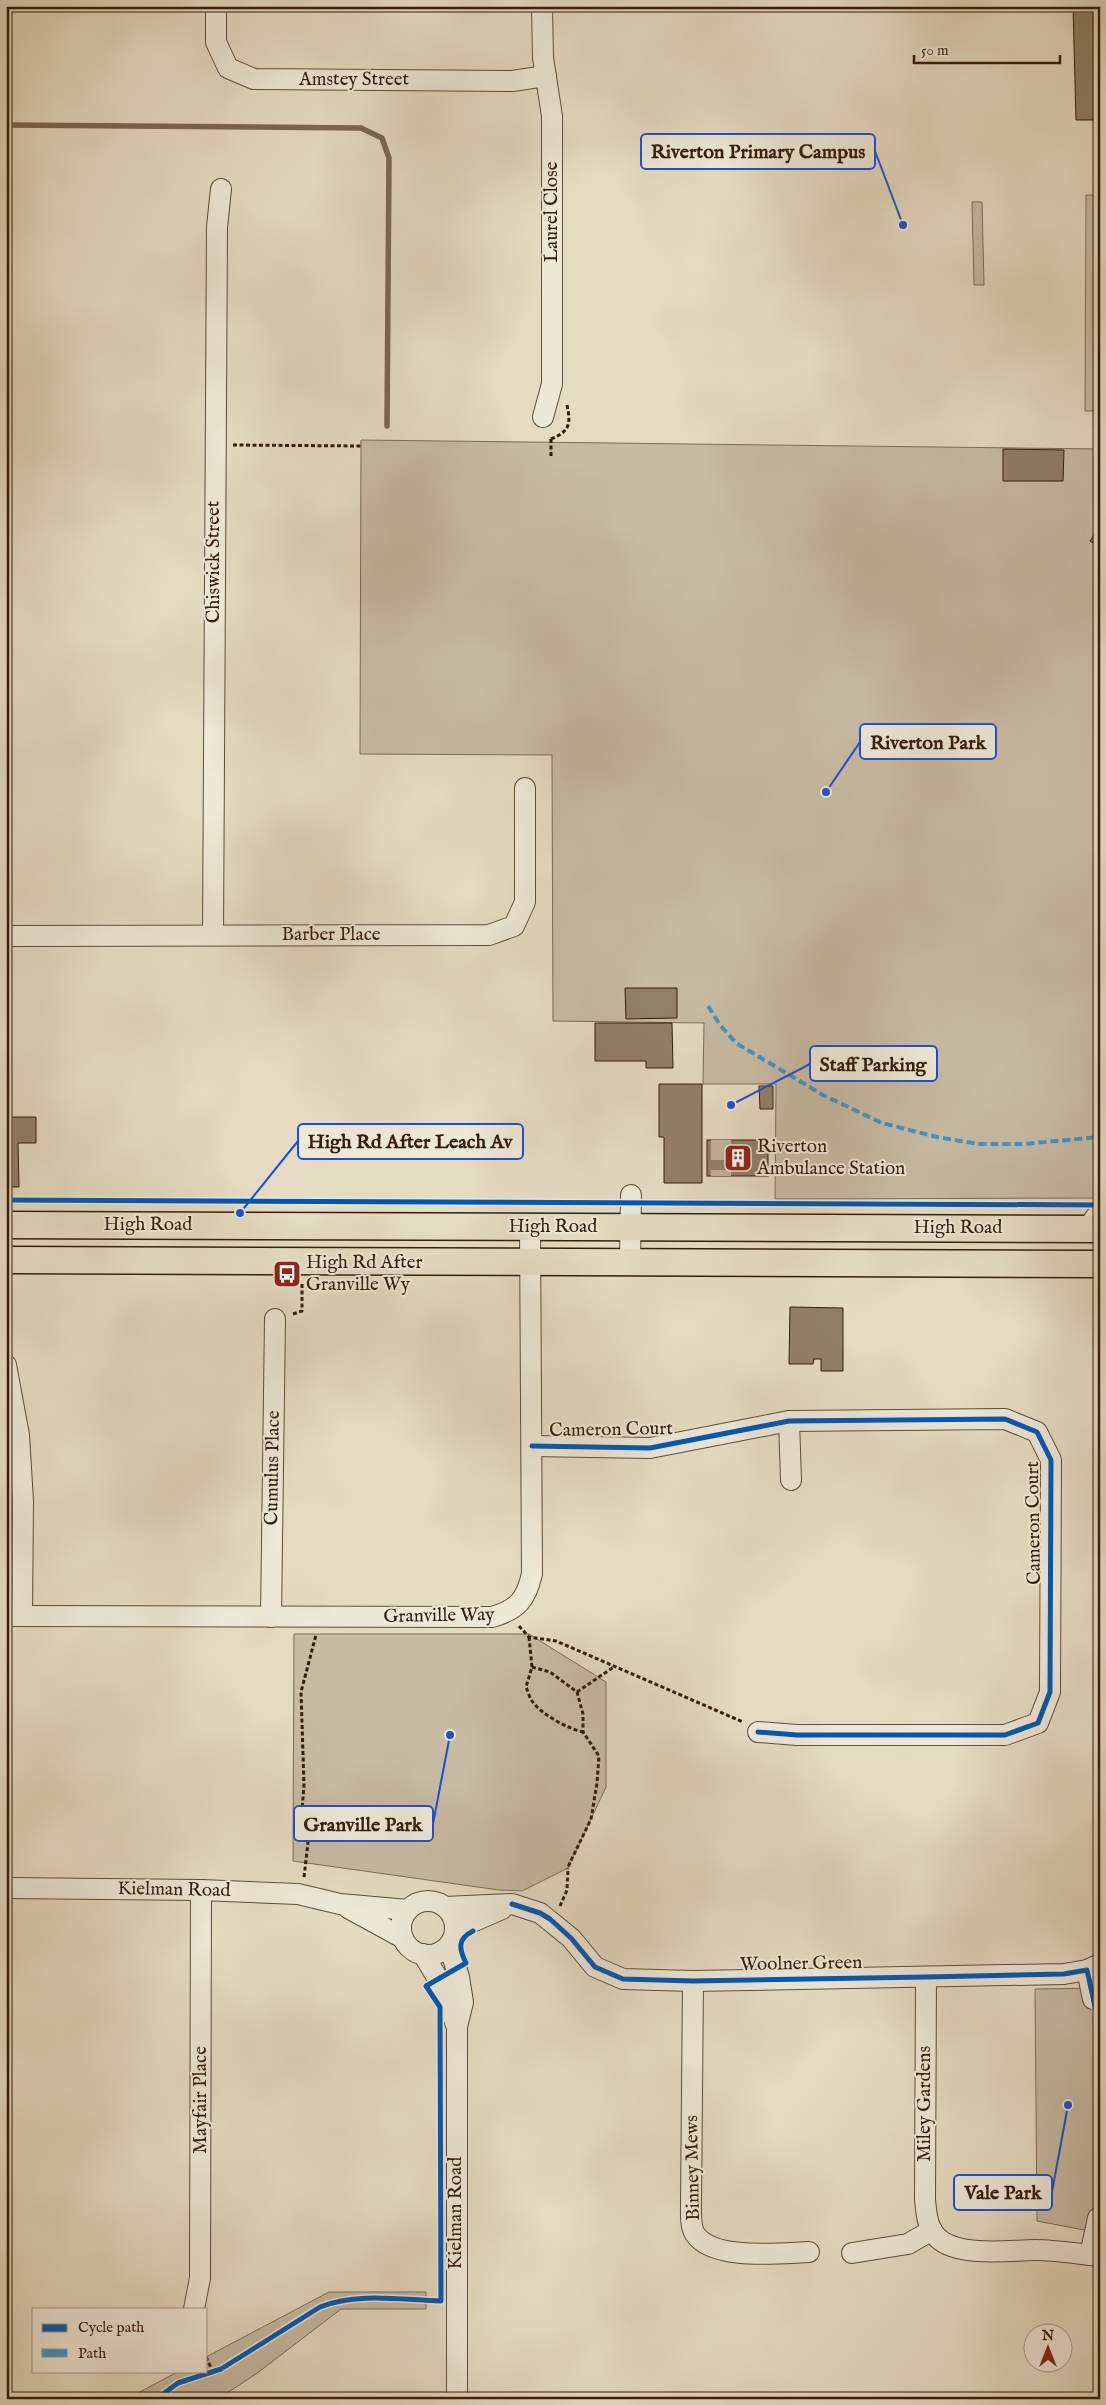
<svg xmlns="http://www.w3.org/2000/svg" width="1106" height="2405" font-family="'IM FELL English',serif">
	<rect width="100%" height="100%" fill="#e5dbc2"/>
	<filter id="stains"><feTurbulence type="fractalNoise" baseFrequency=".004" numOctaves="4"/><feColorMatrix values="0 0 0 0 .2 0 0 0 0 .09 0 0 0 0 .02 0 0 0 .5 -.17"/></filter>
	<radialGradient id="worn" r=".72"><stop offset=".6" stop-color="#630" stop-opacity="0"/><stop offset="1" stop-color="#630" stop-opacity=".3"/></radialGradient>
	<g fill="#c7bba3" stroke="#7e6c56">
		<polygon points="1086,195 1100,195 1100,411 1085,411"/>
		<polygon points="972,202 982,202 984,285 974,285"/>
		<polygon points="361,440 1100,449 1100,1198 775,1199 776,1084 703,1084 704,1023 553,1021 552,755 360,754"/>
		<polygon points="294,1634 529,1634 606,1682 606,1787 568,1868 522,1891 499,1890 293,1861"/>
		<polygon points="1100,1988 1100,2233 1037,2221 1035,1989"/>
		<polygon points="329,2292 426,2292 426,2309 341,2309 256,2374 218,2399 127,2399 179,2371 206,2371 206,2357"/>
	</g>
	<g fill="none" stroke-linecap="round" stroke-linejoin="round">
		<polyline stroke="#7a6852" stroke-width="5.5" points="6,125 361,128 382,138 389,158 387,426"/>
	</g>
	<g fill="#908069" stroke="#341d09">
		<polygon points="1073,6 1100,6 1100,120 1076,120"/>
		<polygon points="1003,449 1064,450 1063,481 1003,481"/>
		<polygon points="1100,526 1100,547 1090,541"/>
		<polygon points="625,988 677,988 677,1018 626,1019"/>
		<polygon points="595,1023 672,1023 673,1068 646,1068 646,1061 595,1061"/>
		<polygon points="659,1084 702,1084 702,1183 664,1183 664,1137 659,1137"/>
		<polygon points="759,1086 773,1086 773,1109 760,1109"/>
		<polygon points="6,1117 36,1117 36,1143 18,1143 19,1187 6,1187"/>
		<rect x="707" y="1140" width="61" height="36"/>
		<polygon points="790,1307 843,1308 843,1371 821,1371 821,1359 814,1359 813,1364 789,1364"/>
	</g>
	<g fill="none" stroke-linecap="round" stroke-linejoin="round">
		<polyline stroke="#c2b59d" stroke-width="20" stroke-dasharray="20 10" stroke-linecap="butt" points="721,1140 721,1176"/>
		<defs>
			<g id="minor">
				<polyline points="216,6 216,42 228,68 254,79 512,81 546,76"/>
				<polyline points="542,6 543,58 552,116 552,384 543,417"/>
				<polyline points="213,935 217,227 221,189"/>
				<polyline points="6,936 489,935 514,926 525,902 525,788"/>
				<polyline points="1087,1229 1100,1211"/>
				<polyline points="630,1262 631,1195"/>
				<polyline points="6,1365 19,1435 23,1501 22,1616"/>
				<polyline points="789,1421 791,1480"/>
				<polyline points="532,1446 650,1448 789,1421 1005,1419 1037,1432 1051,1460 1050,1692 1038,1723 1005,1735 797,1735 758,1732"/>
				<path d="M6 1616 492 1617C517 1610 526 1600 532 1574L530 1227"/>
				<polyline points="271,1617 275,1319"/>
				<polyline points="6,1888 201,1890 298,1894 340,1904 408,1910"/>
				<circle cx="428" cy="1928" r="27"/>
				<polyline points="445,1907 512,1904 540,1913 571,1938 595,1967 623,1979 693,1981 1064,1974 1087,1970 1100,1964"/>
				<polyline points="348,1908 403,1938"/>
				<polyline points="456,1929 502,1909"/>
				<polyline points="449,1946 459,1977 463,2002 457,2027 457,2399"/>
				<polyline points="423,1954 444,1989 456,2025"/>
				<polyline points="1087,1970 1093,1999"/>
				<path d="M926 1977 925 2199C926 2209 926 2219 931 2229 946 2260 1006 2250 1035 2250 1056 2250 1078 2254 1100 2256"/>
				<path d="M693 1981 691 2204C691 2213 690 2226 695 2234 713 2261 780 2253 809 2252"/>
				<polyline points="852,2253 908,2244 932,2230"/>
				<polyline points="1090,2255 1098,2218"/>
				<polyline points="194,2309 200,2278 201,1890"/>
			</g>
			<g id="major">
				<polyline points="6,1225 1100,1229"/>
				<polyline points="6,1260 1100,1264"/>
			</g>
		</defs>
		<use href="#minor" stroke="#604c37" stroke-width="22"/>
		<use href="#major" stroke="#341d09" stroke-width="29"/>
		<g stroke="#341d09" stroke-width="3" stroke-dasharray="4 2.5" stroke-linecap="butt">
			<path d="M551 439C570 431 571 424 567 405"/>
			<polyline points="551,439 551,458"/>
			<polyline points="233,445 361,446"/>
			<polyline points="293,1314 302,1311 302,1284"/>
			<polyline points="519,1626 529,1637 556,1641 743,1722"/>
			<path d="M529 1637 532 1667 526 1687C528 1691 529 1697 532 1701 542 1715 567 1728 583 1732"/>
			<polyline points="532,1667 550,1672 577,1692 583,1714 583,1732 599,1756 597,1783 591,1819 567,1869"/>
			<polyline points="577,1692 615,1666"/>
			<polyline points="304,1877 308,1843 301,1823 304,1785 301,1692 316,1635"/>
			<polyline points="560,1906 567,1890 568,1868"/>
			<polyline points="1097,2017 1100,2026"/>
			<polyline points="206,2357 213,2372"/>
		</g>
		<use href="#minor" stroke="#eee8d7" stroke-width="20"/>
		<use href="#major" stroke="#e5dbc2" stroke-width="26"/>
		<polyline stroke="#3d94d2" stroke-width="4" stroke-dasharray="8 4" stroke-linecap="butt" points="708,1006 720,1025 736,1043 823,1095 882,1123 937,1137 978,1144 1023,1144 1100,1137"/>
		<defs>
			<g id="cycleway">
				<polyline points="6,1200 1100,1205"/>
				<polyline points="532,1446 650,1448 789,1421 1005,1419 1037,1432 1051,1460 1050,1692 1038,1723 1005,1735 797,1735 758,1732"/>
				<polyline points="512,1904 540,1913 550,1919 571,1938 595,1967 623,1979 693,1981 926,1977 1064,1974 1087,1970 1098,2020 1100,2020"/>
				<path d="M156 2399 178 2383 221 2369 320 2307C357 2292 402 2300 441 2301L440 2007 426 1986 466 1963C459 1949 457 1939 473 1931"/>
			</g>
		</defs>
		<use href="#cycleway" stroke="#eee8d7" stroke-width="8"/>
		<use href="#cycleway" stroke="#0057b8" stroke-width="5"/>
	</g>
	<defs>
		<symbol id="building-square" viewBox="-11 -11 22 22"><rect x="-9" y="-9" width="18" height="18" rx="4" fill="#8f2418" stroke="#eee8d7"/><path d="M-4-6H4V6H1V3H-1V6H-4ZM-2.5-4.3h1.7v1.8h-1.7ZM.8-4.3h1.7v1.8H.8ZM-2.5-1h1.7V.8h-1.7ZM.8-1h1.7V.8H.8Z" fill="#fff"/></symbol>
		<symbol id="bus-square" viewBox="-11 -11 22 22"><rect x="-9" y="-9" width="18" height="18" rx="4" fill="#8f2418" stroke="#eee8d7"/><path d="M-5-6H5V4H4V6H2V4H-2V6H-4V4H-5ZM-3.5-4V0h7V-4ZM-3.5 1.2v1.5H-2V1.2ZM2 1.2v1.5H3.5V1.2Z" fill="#fff"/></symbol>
	</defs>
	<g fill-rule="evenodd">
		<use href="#building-square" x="722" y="1142" width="32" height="32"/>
		<use href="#bus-square" x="271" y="1258" width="32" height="32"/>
	</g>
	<g text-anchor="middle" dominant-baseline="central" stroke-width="4" stroke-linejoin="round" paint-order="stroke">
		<g font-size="19" fill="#341d09" stroke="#eee8d7">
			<text x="354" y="80">Amstey Street</text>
			<text transform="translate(552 212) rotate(-90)">Laurel Close</text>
			<text transform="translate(214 562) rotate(-90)">Chiswick Street</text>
			<text x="331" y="935">Barber Place</text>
			<text x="148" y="1225">High Road</text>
			<text x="553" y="1227">High Road</text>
			<text x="958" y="1228">High Road</text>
			<text transform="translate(611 1430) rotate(-1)">Cameron Court</text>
			<text transform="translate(273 1468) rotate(-89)">Cumulus Place</text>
			<text transform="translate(1034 1523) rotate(-91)">Cameron Court</text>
			<text transform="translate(439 1616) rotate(-1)">Granville Way</text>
			<text transform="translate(174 1890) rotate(1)">Kielman Road</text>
			<text transform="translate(801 1964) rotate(-1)">Woolner Green</text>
			<text transform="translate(201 2100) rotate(-90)">Mayfair Place</text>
			<text transform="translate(925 2104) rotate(-90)">Miley Gardens</text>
			<text transform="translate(693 2168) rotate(-91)">Binney Mews</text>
			<text transform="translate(456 2213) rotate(-90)">Kielman Road</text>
		</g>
		<g font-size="19" fill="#341d09" stroke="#eee8d7" text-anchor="start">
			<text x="757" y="1147">Riverton<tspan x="757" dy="22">Ambulance Station</tspan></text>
			<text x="306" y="1263">High Rd After<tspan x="306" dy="22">Granville Wy</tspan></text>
		</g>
	</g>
	<path fill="none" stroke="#1d4ed8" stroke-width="2" d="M903 225L875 151M826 792L860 742M731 1105L810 1064M240 1213L298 1141M450 1735L433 1824M1068 2105L1052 2192"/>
	<g fill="#1d4ed8" stroke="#eee8d7" stroke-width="2">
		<circle cx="903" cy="225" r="5"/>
		<circle cx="826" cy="792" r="5"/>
		<circle cx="731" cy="1105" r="5"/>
		<circle cx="240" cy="1213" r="5"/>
		<circle cx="450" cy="1735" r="5"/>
		<circle cx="1068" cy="2105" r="5"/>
	</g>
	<g fill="#eee8d7" stroke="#1d4ed8" stroke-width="2">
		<rect x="641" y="134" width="234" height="35" rx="5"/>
		<rect x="860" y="724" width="136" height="35" rx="5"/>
		<rect x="810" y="1046" width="127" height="35" rx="5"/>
		<rect x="298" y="1124" width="225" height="35" rx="5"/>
		<rect x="294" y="1806" width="139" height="35" rx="5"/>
		<rect x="954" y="2175" width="98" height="35" rx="5"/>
	</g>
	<g font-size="20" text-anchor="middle" font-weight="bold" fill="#341d09">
		<text x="758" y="158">Riverton Primary Campus</text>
		<text x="928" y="749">Riverton Park</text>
		<text x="873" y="1071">Staff Parking</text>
		<text x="410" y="1148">High Rd After Leach Av</text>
		<text x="363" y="1831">Granville Park</text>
		<text x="1003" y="2199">Vale Park</text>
	</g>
	<rect width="1106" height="2405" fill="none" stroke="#e5dbc2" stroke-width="25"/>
	<rect x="8" y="8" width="1091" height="2390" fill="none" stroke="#341d09" stroke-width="2.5"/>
	<rect x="12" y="12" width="1081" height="2380" fill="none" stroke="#341d09"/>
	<rect x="32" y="2308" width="175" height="65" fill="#eee8d7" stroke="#a49785"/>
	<rect x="42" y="2324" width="25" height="8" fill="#0057b8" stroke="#a49785"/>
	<text x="78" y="2332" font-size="15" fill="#341d09">Cycle path</text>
	<rect x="42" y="2349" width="25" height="8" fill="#3d94d2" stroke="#a49785"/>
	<text x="78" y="2358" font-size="15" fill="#341d09">Path</text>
	<g transform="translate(1048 2348)"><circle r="24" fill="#eee8d7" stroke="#a49785"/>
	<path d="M0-4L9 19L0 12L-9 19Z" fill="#8f2418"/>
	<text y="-8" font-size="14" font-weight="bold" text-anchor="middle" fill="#341d09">N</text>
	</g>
	<path d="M914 55v8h146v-8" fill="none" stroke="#341d09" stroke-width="2.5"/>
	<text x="921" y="55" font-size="15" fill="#341d09" stroke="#eee8d7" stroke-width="4" paint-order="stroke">50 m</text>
	<rect width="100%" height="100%" filter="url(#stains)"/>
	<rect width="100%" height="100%" fill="url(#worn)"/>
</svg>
